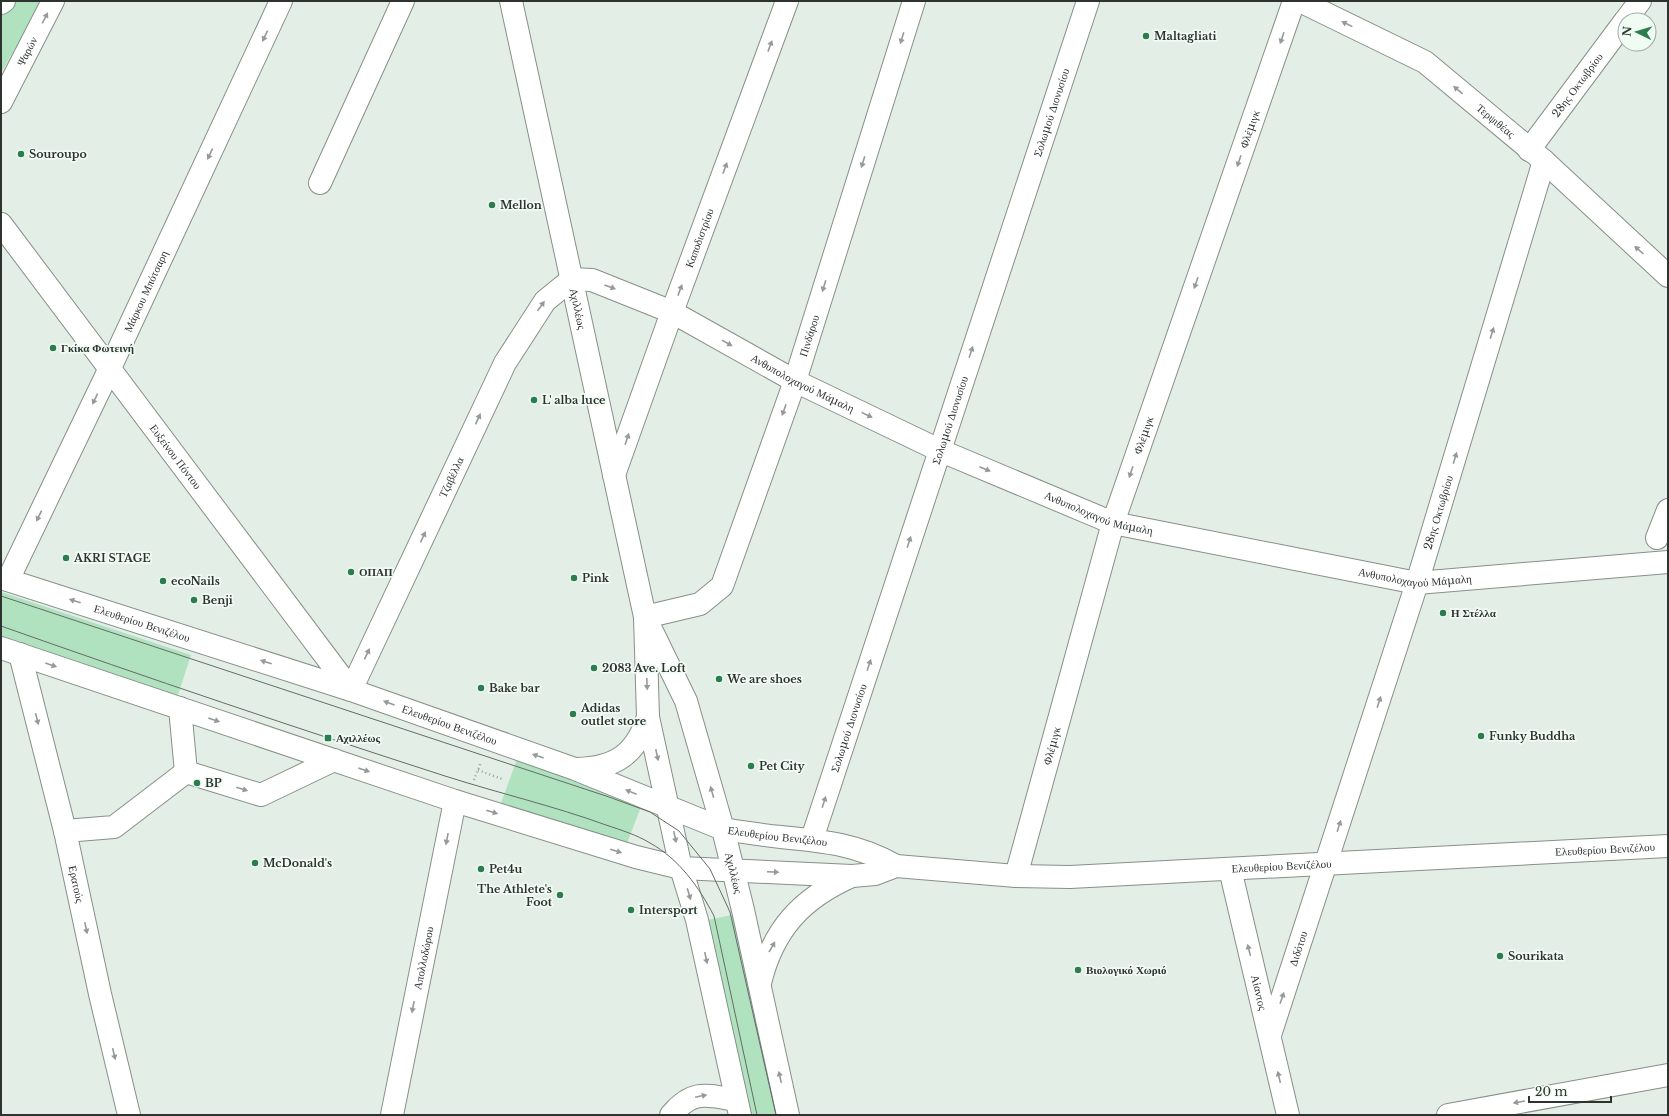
<svg xmlns="http://www.w3.org/2000/svg" width="1669" height="1116" font-family="'Libre Baskerville',serif">
	<rect width="100%" height="100%" fill="#e3eee6"/>
	<g fill="#b1e2c0">
		<polygon points="14,1 38,1 39,7 1,73 1,10"/>
		<polygon points="1,592 191,655 177,698 1,639"/>
		<polygon points="517,759 642,804 626,846 500,806"/>
		<polygon points="736,914 781,1115 752,1115 708,920"/>
	</g>
	<g fill="none" stroke-linecap="round" stroke-linejoin="round">
		<defs>
			<g id="minor">
				<path id="s1" d="M511 1 645 617 648 717 681 868 852 876 875 874 896 866 1016 876 1070 877 1668 846"/>
				<path id="s2" d="M1300 1 1425 62 1544 161 1668 276"/>
				<polyline points="1,3 4,1"/>
				<polyline points="1626,20 1640,1"/>
				<path id="s3" d="M1 102 53 1"/>
				<path id="s4" d="M1529 150 1625 21"/>
				<polyline points="320,183 403,1"/>
				<path id="s5" d="M1 224 351 690 505 363 545 301 572 279"/>
				<path id="s6" d="M572 279 592 280 672 312 795 381 939 450 1113 523 1417 583 1668 562"/>
				<path id="s7" d="M614 475 672 312 787 1"/>
				<polyline points="1657,538 1668,510"/>
				<path id="s8" d="M8 580 110 368 281 1"/>
				<path id="s9" d="M645 617 700 604 722 586 795 381 914 1"/>
				<path id="s10" d="M648 623 686 701 723 829C742 832 761 835 781 837 823 841 858 844 896 866"/>
				<path id="s11" d="M20 654 65 831 100 994 129 1115"/>
				<polyline points="180,708 186,772 261,795 334,760"/>
				<polyline points="65,831 114,827 186,772"/>
				<path id="s12" d="M812 839 1088 1"/>
				<path id="s13" d="M1230 869 1288 1115"/>
				<path id="s14" d="M1016 876 1113 523 1294 1"/>
				<path id="s15" d="M1270 1035 1417 583 1544 161"/>
				<path id="s16" d="M392 1115 455 801"/>
				<path d="M671 1115C693 1089 706 1095 736 1100"/>
				<polyline points="1448,1115 1668,1075"/>
			</g>
			<g id="major">
				<path id="s17" d="M1 578 351 690 575 769 723 829 743 910 788 1115"/>
				<polyline points="1,648 455,801 636,857 681,868 697,920 740,1115"/>
				<path d="M577 769C616 768 636 754 648 717"/>
				<path d="M760 983C773 929 802 898 852 876"/>
			</g>
		</defs>
		<use href="#minor" stroke="#869088" stroke-width="24"/>
		<use href="#major" stroke="#869088" stroke-width="24"/>
		<g stroke="#99a19b" stroke-width="2.5" stroke-dasharray="1 3" stroke-linecap="butt">
			<polyline points="478,770 502,779"/>
			<polyline points="474,780 481,762"/>
		</g>
		<use href="#minor" stroke="#fff" stroke-width="22"/>
		<use href="#major" stroke="#fff" stroke-width="22"/>
		<g stroke="#646b66" stroke-width="1">
			<polyline points="1,596 609,797 650,812 679,831 710,869 730,912 776,1115"/>
			<path d="M1 626C148 678 296 728 445 776 498 793 554 806 606 825 621 830 637 835 650 843 679 859 699 887 714 916L757 1115"/>
		</g>
	</g>
	<defs><path id="oneway-solid" d="M-6-.8H1V-3.2L6.5 0L1 3.2V.8H-6Z"/></defs>
	<g fill="#969998">
		<use href="#oneway-solid" transform="translate(45 18) rotate(-63)"/>
		<use href="#oneway-solid" transform="translate(1347 24) rotate(-154)"/>
		<use href="#oneway-solid" transform="translate(265 36) rotate(115)"/>
		<use href="#oneway-solid" transform="translate(902 38) rotate(107)"/>
		<use href="#oneway-solid" transform="translate(1282 38) rotate(109)"/>
		<use href="#oneway-solid" transform="translate(770 46) rotate(-70)"/>
		<use href="#oneway-solid" transform="translate(1458 90) rotate(-140)"/>
		<use href="#oneway-solid" transform="translate(210 154) rotate(115)"/>
		<use href="#oneway-solid" transform="translate(1239 161) rotate(109)"/>
		<use href="#oneway-solid" transform="translate(863 162) rotate(107)"/>
		<use href="#oneway-solid" transform="translate(725 168) rotate(-70)"/>
		<use href="#oneway-solid" transform="translate(1639 250) rotate(-138)"/>
		<use href="#oneway-solid" transform="translate(1196 283) rotate(109)"/>
		<use href="#oneway-solid" transform="translate(824 286) rotate(107)"/>
		<use href="#oneway-solid" transform="translate(610 287) rotate(20)"/>
		<use href="#oneway-solid" transform="translate(680 290) rotate(-70)"/>
		<use href="#oneway-solid" transform="translate(541 306) rotate(-54)"/>
		<use href="#oneway-solid" transform="translate(1492 333) rotate(-73)"/>
		<use href="#oneway-solid" transform="translate(727 343) rotate(29)"/>
		<use href="#oneway-solid" transform="translate(971 352) rotate(-72)"/>
		<use href="#oneway-solid" transform="translate(95 399) rotate(116)"/>
		<use href="#oneway-solid" transform="translate(784 410) rotate(110)"/>
		<use href="#oneway-solid" transform="translate(867 415) rotate(26)"/>
		<use href="#oneway-solid" transform="translate(478 419) rotate(-65)"/>
		<use href="#oneway-solid" transform="translate(627 439) rotate(-71)"/>
		<use href="#oneway-solid" transform="translate(1455 458) rotate(-73)"/>
		<use href="#oneway-solid" transform="translate(985 469) rotate(23)"/>
		<use href="#oneway-solid" transform="translate(1131 472) rotate(109)"/>
		<use href="#oneway-solid" transform="translate(39 516) rotate(116)"/>
		<use href="#oneway-solid" transform="translate(423 537) rotate(-65)"/>
		<use href="#oneway-solid" transform="translate(909 542) rotate(-72)"/>
		<use href="#oneway-solid" transform="translate(75 601) rotate(-162)"/>
		<use href="#oneway-solid" transform="translate(367 654) rotate(-65)"/>
		<use href="#oneway-solid" transform="translate(266 662) rotate(-162)"/>
		<use href="#oneway-solid" transform="translate(51 665) rotate(19)"/>
		<use href="#oneway-solid" transform="translate(869 665) rotate(-72)"/>
		<use href="#oneway-solid" transform="translate(647 684) rotate(88)"/>
		<use href="#oneway-solid" transform="translate(1379 702) rotate(-72)"/>
		<use href="#oneway-solid" transform="translate(389 703) rotate(-160)"/>
		<use href="#oneway-solid" transform="translate(37 719) rotate(76)"/>
		<use href="#oneway-solid" transform="translate(214 720) rotate(19)"/>
		<use href="#oneway-solid" transform="translate(657 755) rotate(78)"/>
		<use href="#oneway-solid" transform="translate(538 756) rotate(-161)"/>
		<use href="#oneway-solid" transform="translate(364 770) rotate(19)"/>
		<use href="#oneway-solid" transform="translate(242 789) rotate(17)"/>
		<use href="#oneway-solid" transform="translate(631 792) rotate(-158)"/>
		<use href="#oneway-solid" transform="translate(712 792) rotate(-106)"/>
		<use href="#oneway-solid" transform="translate(824 802) rotate(-72)"/>
		<use href="#oneway-solid" transform="translate(492 812) rotate(17)"/>
		<use href="#oneway-solid" transform="translate(1339 826) rotate(-72)"/>
		<use href="#oneway-solid" transform="translate(675 837) rotate(78)"/>
		<use href="#oneway-solid" transform="translate(447 839) rotate(101)"/>
		<use href="#oneway-solid" transform="translate(616 851) rotate(17)"/>
		<use href="#oneway-solid" transform="translate(773 872) rotate(3)"/>
		<use href="#oneway-solid" transform="translate(689 894) rotate(73)"/>
		<use href="#oneway-solid" transform="translate(86 928) rotate(78)"/>
		<use href="#oneway-solid" transform="translate(772 947) rotate(-60)"/>
		<use href="#oneway-solid" transform="translate(1249 950) rotate(-104)"/>
		<use href="#oneway-solid" transform="translate(706 958) rotate(78)"/>
		<use href="#oneway-solid" transform="translate(1282 998) rotate(-71)"/>
		<use href="#oneway-solid" transform="translate(413 1007) rotate(101)"/>
		<use href="#oneway-solid" transform="translate(114 1054) rotate(77)"/>
		<use href="#oneway-solid" transform="translate(780 1077) rotate(-102)"/>
		<use href="#oneway-solid" transform="translate(1279 1077) rotate(-103)"/>
		<use href="#oneway-solid" transform="translate(701 1096) rotate(-12)"/>
		<use href="#oneway-solid" transform="translate(1519 1102) rotate(170)"/>
	</g>
	<g fill="#2c7d4e" stroke="#f0fbf3" stroke-width="1.5">
		<circle cx="1146" cy="36" r="4"/>
		<circle cx="21" cy="154" r="4"/>
		<circle cx="492" cy="205" r="4"/>
		<circle cx="53" cy="348" r="4"/>
		<circle cx="534" cy="400" r="4"/>
		<circle cx="66" cy="558" r="4"/>
		<circle cx="351" cy="572" r="4"/>
		<circle cx="574" cy="578" r="4"/>
		<circle cx="163" cy="581" r="4"/>
		<circle cx="194" cy="600" r="4"/>
		<circle cx="1443" cy="613" r="4"/>
		<circle cx="594" cy="668" r="4"/>
		<circle cx="719" cy="679" r="4"/>
		<circle cx="481" cy="688" r="4"/>
		<circle cx="573" cy="714" r="4"/>
		<circle cx="1481" cy="736" r="4"/>
		<rect x="324" y="734" width="8" height="8" rx="2"/>
		<circle cx="751" cy="766" r="4"/>
		<circle cx="197" cy="783" r="4"/>
		<circle cx="255" cy="863" r="4"/>
		<circle cx="481" cy="869" r="4"/>
		<circle cx="560" cy="895" r="4"/>
		<circle cx="631" cy="910" r="4"/>
		<circle cx="1500" cy="956" r="4"/>
		<circle cx="1078" cy="970" r="4"/>
	</g>
	<g text-anchor="middle" dominant-baseline="central" stroke-width="3.5" stroke-linejoin="round" paint-order="stroke">
		<g font-size="11" font-weight="bold" fill="#2e3330" stroke="#f0fbf3" text-anchor="start">
			<text x="1154" y="36">Maltagliati</text>
			<text x="29" y="154">Souroupo</text>
			<text x="500" y="205">Mellon</text>
			<text x="61" y="348">Γκίκα Φωτεινή</text>
			<text x="542" y="400">L' alba luce</text>
			<text x="74" y="558">AKRI STAGE</text>
			<text x="359" y="572">ΟΠΑΠ</text>
			<text x="582" y="578">Pink</text>
			<text x="171" y="581">ecoNails</text>
			<text x="202" y="600">Benji</text>
			<text x="1451" y="613">Η Στέλλα</text>
			<text x="602" y="668">2083 Ave. Loft</text>
			<text x="727" y="679">We are shoes</text>
			<text x="489" y="688">Bake bar</text>
			<text x="581" y="708">Adidas<tspan x="581" dy="13">outlet store</tspan></text>
			<text x="1489" y="736">Funky Buddha</text>
			<text x="336" y="738">Αχιλλέως</text>
			<text x="759" y="766">Pet City</text>
			<text x="205" y="783">BP</text>
			<text x="263" y="863">McDonald's</text>
			<text x="489" y="869">Pet4u</text>
			<text x="552" y="889" text-anchor="end">The Athlete's<tspan x="552" dy="13">Foot</tspan></text>
			<text x="639" y="910">Intersport</text>
			<text x="1508" y="956">Sourikata</text>
			<text x="1086" y="970">Βιολογικό Χωριό</text>
		</g>
		<g font-size="11" fill="#2e3330" stroke="#f0fbf3">
			<text stroke="none"><textPath href="#s3" startOffset="57">Ψαρών</textPath></text>
			<text stroke="none"><textPath href="#s4" startOffset="81">28ης Οκτωβρίου</textPath></text>
			<text stroke="none"><textPath href="#s12" startOffset="765">Σολωμού Διονυσίου</textPath></text>
			<text stroke="none"><textPath href="#s2" startOffset="231">Τερψιθέας</textPath></text>
			<text stroke="none"><textPath href="#s14" startOffset="783">Φλέμιγκ</textPath></text>
			<text stroke="none"><textPath href="#s7" startOffset="252">Καποδιστρίου</textPath></text>
			<text stroke="none"><textPath href="#s8" startOffset="320">Μάρκου Μπότσαρη</textPath></text>
			<text stroke="none"><textPath href="#s1" startOffset="315">Αχιλλέως</textPath></text>
			<text stroke="none"><textPath href="#s9" startOffset="350">Πινδάρου</textPath></text>
			<text stroke="none"><textPath href="#s6" startOffset="255">Ανθυπολοχαγού Μάμαλη</textPath></text>
			<text stroke="none"><textPath href="#s12" startOffset="441">Σολωμού Διονυσίου</textPath></text>
			<text stroke="none"><textPath href="#s14" startOffset="459">Φλέμιγκ</textPath></text>
			<text stroke="none"><textPath href="#s5" startOffset="291">Ευξείνου Πόντου</textPath></text>
			<text stroke="none"><textPath href="#s5" startOffset="818">Τζαβέλλα</textPath></text>
			<text stroke="none"><textPath href="#s6" startOffset="579">Ανθυπολοχαγού Μάμαλη</textPath></text>
			<text stroke="none"><textPath href="#s15" startOffset="549">28ης Οκτωβρίου</textPath></text>
			<text stroke="none"><textPath href="#s6" startOffset="903">Ανθυπολοχαγού Μάμαλη</textPath></text>
			<text stroke="none"><textPath href="#s17" startOffset="148">Ελευθερίου Βενιζέλου</textPath></text>
			<text stroke="none"><textPath href="#s17" startOffset="472">Ελευθερίου Βενιζέλου</textPath></text>
			<text stroke="none"><textPath href="#s12" startOffset="117">Σολωμού Διονυσίου</textPath></text>
			<text stroke="none"><textPath href="#s14" startOffset="135">Φλέμιγκ</textPath></text>
			<text stroke="none"><textPath href="#s10" startOffset="275">Ελευθερίου Βενιζέλου</textPath></text>
			<text stroke="none"><textPath href="#s1" startOffset="1812">Ελευθερίου Βενιζέλου</textPath></text>
			<text stroke="none"><textPath href="#s1" startOffset="1488">Ελευθερίου Βενιζέλου</textPath></text>
			<text stroke="none"><textPath href="#s17" startOffset="810">Αχιλλέως</textPath></text>
			<text stroke="none"><textPath href="#s11" startOffset="237">Ερατούς</textPath></text>
			<text stroke="none"><textPath href="#s15" startOffset="91">Διδότου</textPath></text>
			<text stroke="none"><textPath href="#s16" startOffset="160">Απολλοδώρου</textPath></text>
			<text stroke="none"><textPath href="#s13" startOffset="127">Αίαντος</textPath></text>
		</g>
	</g>
	<rect width="1669" height="1116" fill="none" stroke="#2e3330" stroke-width="4"/>
	<g transform="translate(1637 32) rotate(275)"><circle r="19" fill="#f0fbf3" stroke="#a2aba5"/>
	<path d="M0-3L7 15L0 10L-7 15Z" fill="#2c7d4e"/>
	<text y="-6" font-size="11" font-weight="bold" text-anchor="middle" fill="#2e3330">N</text>
	</g>
	<path d="M1529 1096v6h82v-6" fill="none" stroke="#2e3330" stroke-width="2"/>
	<text x="1535" y="1096" font-size="12" fill="#2e3330" stroke="#f0fbf3" stroke-width="3" paint-order="stroke">20 m</text>
</svg>
